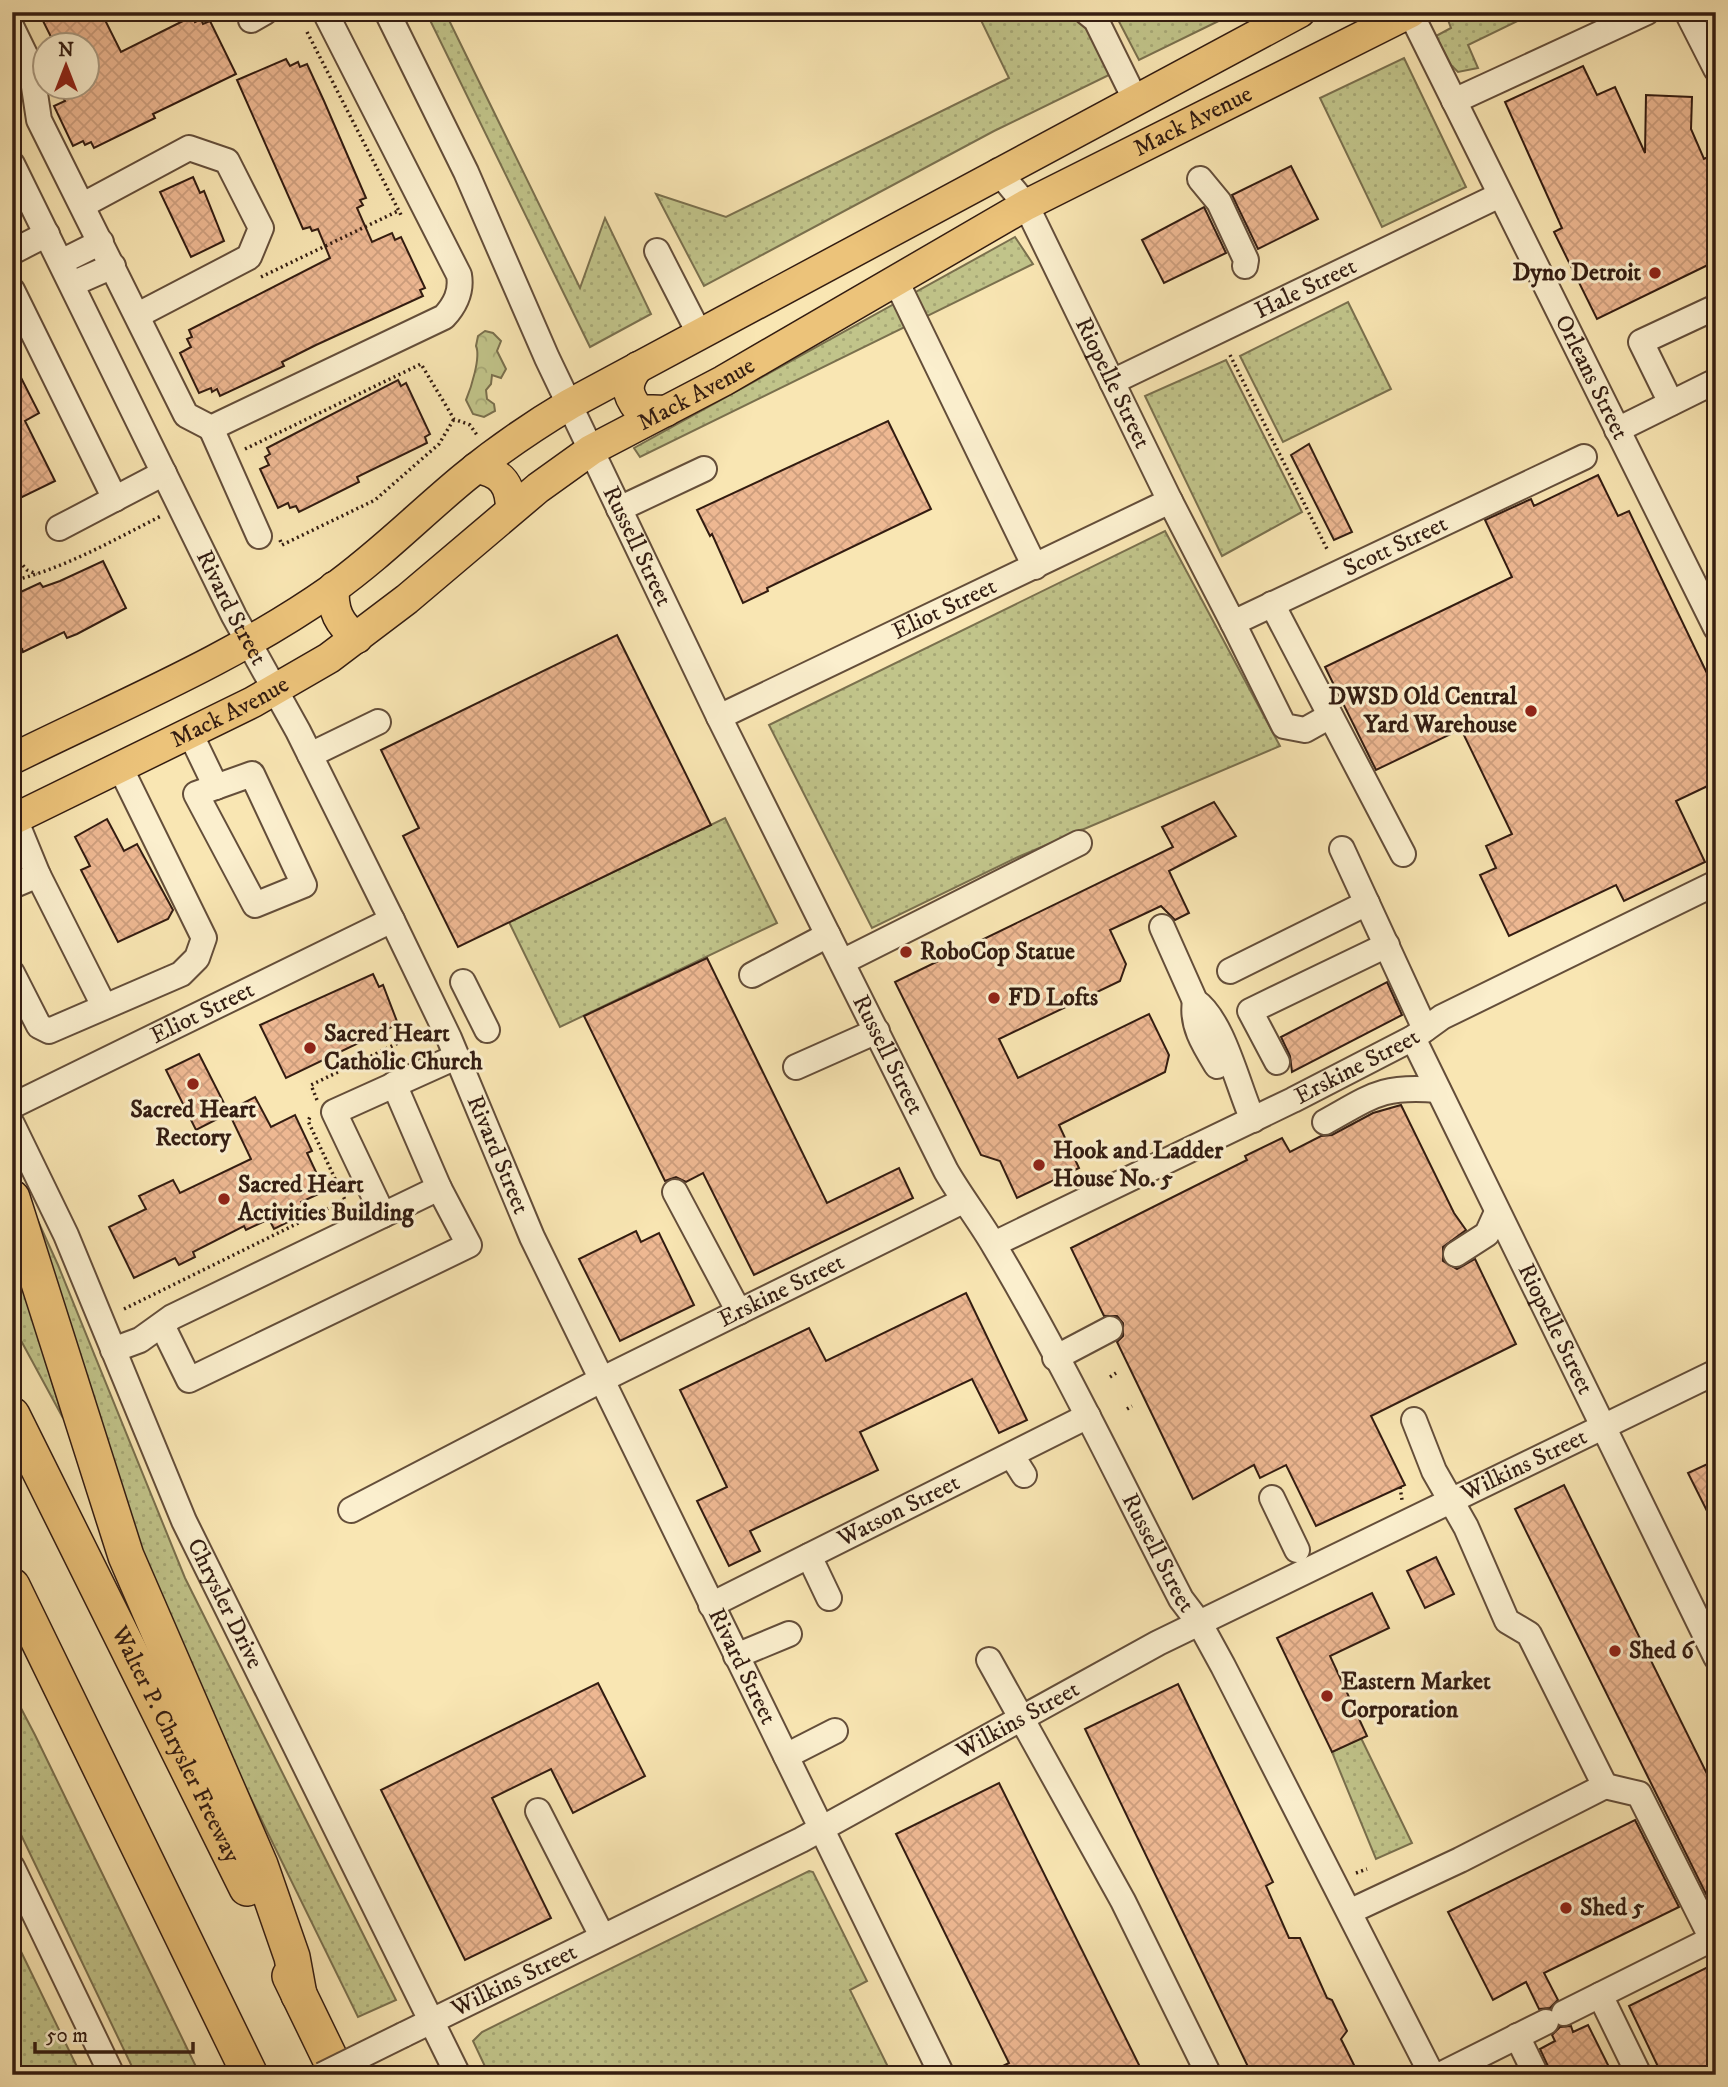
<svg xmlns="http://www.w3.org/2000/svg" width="1728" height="2087" font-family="'IM FELL DW Pica',serif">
	<defs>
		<pattern id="grass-dots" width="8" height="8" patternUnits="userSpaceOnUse" patternTransform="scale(1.75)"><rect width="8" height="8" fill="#c1c48a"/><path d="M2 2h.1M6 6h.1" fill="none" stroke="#a6a876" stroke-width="1.8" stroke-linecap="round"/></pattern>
		<pattern id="forest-crowns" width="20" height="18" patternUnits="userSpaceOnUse" patternTransform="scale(1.75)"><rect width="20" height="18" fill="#c1c48a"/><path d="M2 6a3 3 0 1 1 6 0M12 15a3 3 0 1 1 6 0" fill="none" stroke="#a6a876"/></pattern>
		<pattern id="building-cross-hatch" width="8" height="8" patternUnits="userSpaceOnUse" patternTransform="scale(1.75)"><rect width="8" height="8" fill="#eeb892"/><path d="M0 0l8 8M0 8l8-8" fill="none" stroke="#cd9e7d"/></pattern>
	</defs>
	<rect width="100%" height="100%" fill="#f9e6b3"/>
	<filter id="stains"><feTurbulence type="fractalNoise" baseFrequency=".00286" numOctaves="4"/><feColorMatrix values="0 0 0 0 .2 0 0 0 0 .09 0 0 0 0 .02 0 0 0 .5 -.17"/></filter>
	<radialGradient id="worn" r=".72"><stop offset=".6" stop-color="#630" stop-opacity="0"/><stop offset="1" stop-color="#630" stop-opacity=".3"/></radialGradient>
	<g fill="url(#grass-dots)" stroke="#7a704e" stroke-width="2">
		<polygon points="426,12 445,12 580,288 605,218 651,314 590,347"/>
		<path d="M977 12H1066C1092 21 1101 49 1113 73L994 131 704 286 656 194 726 217 1009 78Z"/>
		<polygon points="1114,12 1237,12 1139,60"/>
		<polygon points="1445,12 1536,12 1468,45 1478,68 1458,72 1451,65 1436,36 1451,28"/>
		<polygon points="1404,58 1466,187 1382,227 1320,98"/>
		<polygon points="1015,237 1033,264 640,457 634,448"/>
		<polygon points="1348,302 1391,389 1283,442 1240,356"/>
		<polygon points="1226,360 1302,512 1222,556 1145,396"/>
		<polygon points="1165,531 1280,746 1018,857 872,928 769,725"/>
		<polygon points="725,818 777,923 560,1027 509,922"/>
		<polygon points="23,1188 58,1265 185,1578 396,2000 358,2017 164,1621"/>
		<polygon points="12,1250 63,1418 12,1324"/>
		<polygon points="12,1691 35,1735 200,2075 136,2075 12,1816"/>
		<polygon points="1361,1738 1412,1843 1376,1859 1332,1752"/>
		<polygon points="809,1871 813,1872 867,1981 850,1990 892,2075 489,2075 473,2041 482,2032"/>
		<polygon points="12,1933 81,2075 12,2075"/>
	</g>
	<path fill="url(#forest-crowns)" stroke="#7a704e" stroke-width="2" d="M485 331 493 333 501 341 497 351 506 369 501 378 492 375 491 384 486 390 487 399 494 404 495 411 484 417 473 414 466 400C471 388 481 357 476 346L478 336Z"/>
	<g fill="url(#building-cross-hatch)" stroke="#331c11" stroke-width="2">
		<polygon points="50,12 101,12 121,52 193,16 195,22 201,19 203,24 210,21 236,74 153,114 155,118 94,148 91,142 85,145 83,141 73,146 54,106 65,101 61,93 73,88 88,88 88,46 63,46 59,38 53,41 41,17"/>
		<polygon points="286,59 290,66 298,62 300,67 307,64 324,101 366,198 360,200 363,205 357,208 372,242 392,233 395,240 401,237 425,288 420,290 423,296 316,345 282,362 284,366 220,396 217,389 212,392 211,388 199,393 180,353 191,347 187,339 192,337 189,330 330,258 318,229 312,231 310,227 303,229 237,80"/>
		<polygon points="1583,66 1597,95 1615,87 1645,153 1646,95 1692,97 1691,129 1704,159 1716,153 1716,261 1597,319 1554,232 1562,228 1505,102"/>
		<polygon points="1291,166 1318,219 1258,249 1232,195"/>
		<polygon points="193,177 200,193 204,191 224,241 191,257 160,192"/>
		<polygon points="1204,207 1226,253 1164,283 1142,240"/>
		<polygon points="12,360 39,413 25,421 55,481 12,502"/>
		<polygon points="398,380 401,386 406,383 430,434 425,437 427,443 357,477 359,482 299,512 296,506 290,508 288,503 278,508 260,469 269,465 265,457 270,454 267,448"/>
		<polygon points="888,421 931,509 767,588 768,591 743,603 712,534 710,536 697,510"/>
		<polygon points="1309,444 1352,532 1334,540 1291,455"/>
		<polygon points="1598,475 1618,516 1629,511 1716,692 1716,782 1676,801 1705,862 1624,901 1616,885 1509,936 1480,875 1496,868 1486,846 1512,834 1461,729 1376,770 1325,667 1512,577 1485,520 1531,499 1534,506"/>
		<polygon points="103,561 126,608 77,634 67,638 64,632 23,652 22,649 12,653 12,596 40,583 43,587 60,581"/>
		<polygon points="617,635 711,825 458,947 403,836 419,828 381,750"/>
		<polygon points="1214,802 1236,836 1169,871 1189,913 1175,920 1161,906 1110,930 1126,964 1120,981 999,1039 1018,1078 1149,1014 1169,1055 1165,1072 1059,1125 1079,1168 1017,1198 1000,1161 981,1155 895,982 1173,847 1162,827"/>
		<polygon points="107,819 124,851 137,844 173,910 168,919 118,942 81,870 90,866 75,837"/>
		<polygon points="707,958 827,1203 899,1168 913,1198 754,1275 703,1173 686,1182 676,1177 665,1181 584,1016"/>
		<polygon points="373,974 379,987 383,985 398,1024 286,1078 260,1025"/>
		<polygon points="1387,982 1402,1015 1292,1072 1290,1056 1281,1037"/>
		<polygon points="199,1054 229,1113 196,1130 166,1070"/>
		<polygon points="255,1097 271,1127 295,1115 312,1151 307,1153 325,1191 301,1202 306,1213 274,1229 269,1219 246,1230 244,1226 193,1252 195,1257 179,1265 175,1258 134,1278 109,1227 146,1209 139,1196 173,1180 180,1193 251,1159 228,1111"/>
		<polygon points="1401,1105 1454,1213 1466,1230 1443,1247 1443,1261 1457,1269 1475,1259 1516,1344 1371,1416 1405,1485 1316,1526 1286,1465 1260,1478 1254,1465 1193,1499 1117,1342 1123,1336 1123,1323 1117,1316 1104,1316 1071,1248 1247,1160 1245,1156 1282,1138 1290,1152 1321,1136 1332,1135 1373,1113"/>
		<polygon points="636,1231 641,1242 659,1233 694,1305 620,1341 579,1259"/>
		<polygon points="966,1293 1027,1420 999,1433 972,1379 860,1432 878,1470 750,1531 760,1551 729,1566 697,1501 727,1487 680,1390 809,1328 826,1361"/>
		<polygon points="1716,1460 1716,1529 1688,1473"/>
		<polygon points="1564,1485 1716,1792 1716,1890 1706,1894 1515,1509"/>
		<polygon points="1436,1557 1454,1594 1425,1608 1407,1571"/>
		<polygon points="1372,1593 1389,1628 1330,1656 1367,1736 1332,1752 1277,1638"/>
		<polygon points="598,1683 645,1776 573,1813 551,1769 492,1798 551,1918 465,1960 381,1790"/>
		<polygon points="1178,1684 1273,1882 1266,1886 1289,1938 1300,1938 1327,1998 1332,2000 1345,2027 1347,2031 1341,2039 1359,2075 1252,2075 1085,1729"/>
		<polygon points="999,1783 1144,2075 985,2075 1009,2063 896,1834"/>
		<polygon points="1635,1820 1679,1907 1544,1973 1558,2000 1550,2008 1539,2009 1526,1982 1493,2000 1448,1912"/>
		<polygon points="1716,1963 1716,2075 1662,2075 1629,2006"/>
		<polygon points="1588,2025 1613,2075 1552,2075 1540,2049 1555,2041 1552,2035 1560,2027 1571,2026 1573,2032"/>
	</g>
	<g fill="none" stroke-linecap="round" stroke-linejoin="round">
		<defs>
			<g id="minor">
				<path id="s1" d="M387 12 466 172 547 358 719 717 946 1171C961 1197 980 1221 995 1247 1063 1361 1120 1481 1181 1599L1200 1624 1223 1666 1432 2075"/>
				<polyline points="1086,12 1096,20 1135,99"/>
				<path id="s2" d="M1410 12 1716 628"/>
				<polyline points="1687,12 1716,69"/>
				<polyline points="251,20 265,12"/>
				<path d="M12 28 31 67 39 120 186 415 211 428 444 317C455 305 462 292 459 275L325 12"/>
				<polyline points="1454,101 1647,12"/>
				<path id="s3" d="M12 164 234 616 298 731 392 920 449 1038 532 1237 942 2075"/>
				<path id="s4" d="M998 171 1026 205 1170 501 1233 623 1584 457"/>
				<polyline points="1200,179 1219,202 1246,260 1245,266"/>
				<polyline points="83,205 189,148 227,161 261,228 249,257 138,315"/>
				<polyline points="657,251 699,333"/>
				<polyline points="12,252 47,234"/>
				<polyline points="61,262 101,242"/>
				<polyline points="896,281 1035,567"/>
				<polyline points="72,284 113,266"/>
				<polyline points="12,290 115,499"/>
				<path id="s5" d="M1112 382 1500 195"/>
				<polyline points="1671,403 1641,342 1716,307"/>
				<polyline points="211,428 259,536"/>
				<polyline points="1617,430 1716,381"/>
				<polyline points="619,509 704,469"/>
				<polyline points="59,528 164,473"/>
				<polyline points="1272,604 1403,854"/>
				<polyline points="1233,623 1284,726 1305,730 1330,716"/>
				<path id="s6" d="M719 717 1170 501"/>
				<polyline points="190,733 216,787"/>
				<polyline points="310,755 378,722"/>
				<polygon points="252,774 304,885 255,905 196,794"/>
				<polyline points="15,819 38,875 104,1006"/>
				<polyline points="1342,849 1425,1029"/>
				<polyline points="12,886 38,875"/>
				<path d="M1162 927 1195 1001C1223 1020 1238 1087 1253 1120"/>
				<polyline points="842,962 1079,843"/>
				<polyline points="1230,971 1367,903"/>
				<polyline points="12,973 39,1026 49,1031 181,974 197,958 204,938 120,767"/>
				<polyline points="752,975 828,935"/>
				<polyline points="463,982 487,1030"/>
				<path d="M1195 1001C1191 1025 1204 1045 1217 1066L1221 1063"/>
				<path id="s7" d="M1413 1038 1716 1657"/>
				<polyline points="1277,1062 1250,1011 1387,945"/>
				<polyline points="796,1067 877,1031"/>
				<path id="s8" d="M12 1106 392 920"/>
				<path d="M1325 1122C1372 1096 1382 1085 1438 1090"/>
				<path id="s9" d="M12 1124 66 1235 184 1521 458 2075"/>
				<polyline points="675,1192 739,1312"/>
				<polyline points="383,1215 334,1112 456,1057"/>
				<path id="s10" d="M994 1244 1293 1100 1413 1038 1442 1017 1716 883"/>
				<polyline points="1456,1254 1487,1234 1497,1212"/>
				<polyline points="162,1325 189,1380 469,1245 439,1188"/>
				<polyline points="113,1350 140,1340 172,1317 439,1188 394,1084"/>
				<polyline points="1055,1358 1110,1329"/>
				<polyline points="1012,1456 1024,1475"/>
				<polyline points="1272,1498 1297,1550"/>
				<path id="s11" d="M351 1510 601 1380 963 1201"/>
				<polyline points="809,1556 829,1598"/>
				<path id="s12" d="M711 1605 1088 1416"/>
				<polyline points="736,1656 789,1634"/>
				<polyline points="989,1660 1123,1901 1209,2075"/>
				<polyline points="786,1756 835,1731"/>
				<polyline points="1605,1786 1639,1794 1712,1939"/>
				<polyline points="538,1811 602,1936"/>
				<polyline points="12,1867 112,2075"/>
				<polyline points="1351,1911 1460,1860 1605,1786 1529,1634 1507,1621 1466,1527 1434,1471 1414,1420"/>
				<polyline points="1600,1995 1639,2075"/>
				<polyline points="1564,2013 1716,1937"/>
				<path id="s13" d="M403 2035 801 1840 1158 1643 1716 1372"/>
				<polyline points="1517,2036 1536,2075"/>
				<polyline points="1440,2075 1546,2022"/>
			</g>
			<g id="major">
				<path d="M638 367C625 384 626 394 639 410L666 411"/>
				<path d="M476 468C502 472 511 485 511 510"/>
				<path d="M334 587C332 611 339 624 357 638"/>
				<path d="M12 759C119 706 233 659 331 590 379 556 420 514 465 477 498 450 533 426 570 404L1300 12"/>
				<path id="s14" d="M12 820 253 702 329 658 407 599 538 488 591 450 723 381 1026 205 1411 12"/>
			</g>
			<g id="highway">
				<polyline points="12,1198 126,1556 260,1865 292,1957 299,1995"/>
				<path id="s15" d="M12 1415 247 1888"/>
				<polyline points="12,1586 250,2075"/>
				<polyline points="290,1976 338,2075"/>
			</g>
		</defs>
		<use href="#minor" stroke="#644e3a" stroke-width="28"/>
		<use href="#major" stroke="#331c11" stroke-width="33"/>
		<use href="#highway" stroke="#331c11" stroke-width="38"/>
		<g stroke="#331c11" stroke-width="3.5" stroke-dasharray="2 3.5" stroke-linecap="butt">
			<polyline points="307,32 401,215"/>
			<polyline points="261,277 398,211"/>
			<polyline points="1230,355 1328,551"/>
			<polyline points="245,449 421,364 454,419 470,425 477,435"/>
			<polyline points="280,540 282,545 375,500 439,444 454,419"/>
			<polyline points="12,553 27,570 37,574"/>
			<path d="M12 581C65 568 112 541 161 516"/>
			<polyline points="317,1100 311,1085 419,1033"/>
			<polyline points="124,1309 345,1200 308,1121 311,1115"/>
			<polyline points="1110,1377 1116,1373"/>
			<polyline points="1127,1409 1132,1406"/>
			<polyline points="1400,1487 1402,1500"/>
			<polyline points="1356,1873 1367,1869"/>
		</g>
		<use href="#minor" stroke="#fbefce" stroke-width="24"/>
		<use href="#major" stroke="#ecc37a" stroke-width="30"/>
		<use href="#highway" stroke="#ecc37a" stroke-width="35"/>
		<defs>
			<polyline id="minor-bridge" points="322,2075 403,2035"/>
		</defs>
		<use href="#minor-bridge" stroke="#644e3a" stroke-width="28" stroke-linecap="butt"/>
		<use href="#minor-bridge" stroke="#fbefce" stroke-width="24"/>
	</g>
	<g fill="#8f2418" stroke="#fbefce" stroke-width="2.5">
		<circle cx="1655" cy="273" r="7"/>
		<circle cx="1531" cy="711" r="7"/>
		<circle cx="906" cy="952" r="7"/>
		<circle cx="994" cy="998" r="7"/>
		<circle cx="310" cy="1048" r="7"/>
		<circle cx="193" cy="1084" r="7"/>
		<circle cx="1039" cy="1165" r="7"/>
		<circle cx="224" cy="1199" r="7"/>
		<circle cx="1615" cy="1651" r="7"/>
		<circle cx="1327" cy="1696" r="7"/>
		<circle cx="1566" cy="1908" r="7"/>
	</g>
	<g text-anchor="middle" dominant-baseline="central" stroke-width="6" stroke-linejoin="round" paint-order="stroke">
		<g font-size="24" fill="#331c11" stroke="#fbefce">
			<text stroke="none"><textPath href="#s14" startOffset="1377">Mack Avenue</textPath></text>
			<text stroke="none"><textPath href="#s5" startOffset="215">Hale Street</textPath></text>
			<text stroke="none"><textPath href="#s2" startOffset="408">Orleans Street</textPath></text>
			<text stroke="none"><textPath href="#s4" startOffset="242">Riopelle Street</textPath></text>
			<text stroke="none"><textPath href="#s14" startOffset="810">Mack Avenue</textPath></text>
			<text stroke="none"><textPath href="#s1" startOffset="590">Russell Street</textPath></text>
			<text stroke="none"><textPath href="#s4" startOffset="690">Scott Street</textPath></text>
			<text stroke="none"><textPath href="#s3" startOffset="495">Rivard Street</textPath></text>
			<text stroke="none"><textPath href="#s6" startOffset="250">Eliot Street</textPath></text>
			<text stroke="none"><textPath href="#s14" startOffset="243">Mack Avenue</textPath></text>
			<text stroke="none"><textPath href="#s8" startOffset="212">Eliot Street</textPath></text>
			<text stroke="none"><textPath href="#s1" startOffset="1157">Russell Street</textPath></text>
			<text stroke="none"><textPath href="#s10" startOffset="404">Erskine Street</textPath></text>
			<text stroke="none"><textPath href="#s3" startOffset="1104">Rivard Street</textPath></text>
			<text stroke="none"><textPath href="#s11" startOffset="483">Erskine Street</textPath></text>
			<text stroke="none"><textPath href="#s7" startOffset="324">Riopelle Street</textPath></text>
			<text stroke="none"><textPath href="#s13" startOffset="1258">Wilkins Street</textPath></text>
			<text stroke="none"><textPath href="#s12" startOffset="210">Watson Street</textPath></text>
			<text stroke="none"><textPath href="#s1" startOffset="1724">Russell Street</textPath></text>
			<text stroke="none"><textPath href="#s9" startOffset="525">Chrysler Drive</textPath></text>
			<text stroke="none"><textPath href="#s3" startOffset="1671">Rivard Street</textPath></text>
			<text stroke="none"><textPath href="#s13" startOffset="691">Wilkins Street</textPath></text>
			<text stroke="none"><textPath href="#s15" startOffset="368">Walter P. Chrysler Freeway</textPath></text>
			<text stroke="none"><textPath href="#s13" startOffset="124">Wilkins Street</textPath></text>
		</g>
		<g font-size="24" font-weight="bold" fill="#331c11" stroke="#fbefce" text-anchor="start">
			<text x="1641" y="273" text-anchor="end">Dyno Detroit</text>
			<text x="1517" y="697" text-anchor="end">DWSD Old Central<tspan x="1517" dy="28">Yard Warehouse</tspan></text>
			<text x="920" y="952">RoboCop Statue</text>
			<text x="1008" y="998">FD Lofts</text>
			<text x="324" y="1034">Sacred Heart<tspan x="324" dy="28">Catholic Church</tspan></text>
			<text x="193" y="1110" text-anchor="middle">Sacred Heart<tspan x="193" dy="28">Rectory</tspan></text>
			<text x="1053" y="1151">Hook and Ladder<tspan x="1053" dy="28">House No. 5</tspan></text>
			<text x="238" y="1185">Sacred Heart<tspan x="238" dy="28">Activities Building</tspan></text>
			<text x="1629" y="1651">Shed 6</text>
			<text x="1341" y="1682">Eastern Market<tspan x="1341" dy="28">Corporation</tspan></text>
			<text x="1580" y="1908">Shed 5</text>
		</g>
	</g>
	<rect width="1728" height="2087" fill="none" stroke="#f9e6b3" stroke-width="42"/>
	<rect x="14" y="14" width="1700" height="2059" fill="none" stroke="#331c11" stroke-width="3.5"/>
	<rect x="21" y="21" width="1686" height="2045" fill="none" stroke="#331c11" stroke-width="2"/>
	<g transform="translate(66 66)"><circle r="33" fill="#fbefce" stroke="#ab9b82" stroke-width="2"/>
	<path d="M0-5L12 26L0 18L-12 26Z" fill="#8f2418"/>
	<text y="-10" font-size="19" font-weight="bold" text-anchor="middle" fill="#331c11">N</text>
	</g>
	<path d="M35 2042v10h158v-10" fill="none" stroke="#331c11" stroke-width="3.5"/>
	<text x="46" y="2042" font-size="21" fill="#331c11" stroke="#fbefce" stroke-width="5" paint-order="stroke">50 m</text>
	<rect width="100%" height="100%" filter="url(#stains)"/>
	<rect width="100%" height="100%" fill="url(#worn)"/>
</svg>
